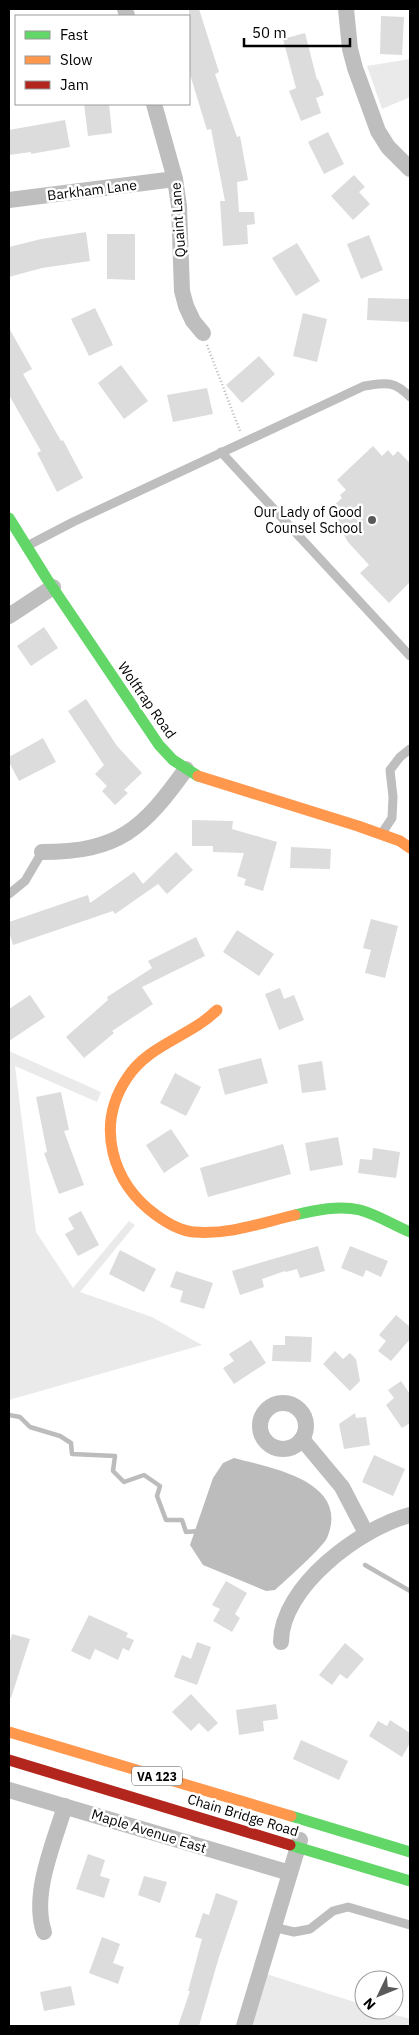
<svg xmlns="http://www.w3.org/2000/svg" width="419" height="2035" font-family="'IBM Plex Sans',sans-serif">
	<rect width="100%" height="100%" fill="#fff"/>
	<g fill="#eaeaea">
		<polygon points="410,59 410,97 382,109 367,66"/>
		<polygon points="9,1051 101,1092 97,1102 15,1066 36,1232 73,1288 129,1221 135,1225 80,1292 152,1317 202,1345 9,1400"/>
		<polygon points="260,1972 364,2005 364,2010 379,2010 410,2019 410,2026 244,2026"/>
	</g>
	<path fill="#bcbcbc" d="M234 1458C271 1468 351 1481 327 1538 323 1547 285 1581 275 1590L266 1591 203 1565 190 1545 213 1478 223 1463Z"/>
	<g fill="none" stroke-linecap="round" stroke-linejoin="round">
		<g stroke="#bcbcbc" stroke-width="4.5">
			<polyline points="9,1415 20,1417 30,1427 60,1436 71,1443 72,1454 115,1456 113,1471 124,1482 144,1475 160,1486 157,1496 166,1520 182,1520 186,1532 199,1531"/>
			<polyline points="365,1565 410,1591"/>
		</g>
	</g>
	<g fill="#dcdcdc">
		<polygon points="189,9 199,9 219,72 215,74 237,137 240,136 248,180 237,182 239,212 254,212 255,224 247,225 248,244 223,246 220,201 225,201 211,129 207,130 189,71"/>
		<polygon points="381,16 404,17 402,55 380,54"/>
		<polygon points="305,33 317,80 318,79 324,95 316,98 321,113 301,121 289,91 296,88 283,39"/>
		<polygon points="84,104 109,104 112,133 88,136"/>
		<polygon points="65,120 70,147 31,154 31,152 9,155 9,130"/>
		<polygon points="328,132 344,164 324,174 308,142"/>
		<polygon points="354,175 365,187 359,192 370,204 353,220 331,196"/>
		<polygon points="86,232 90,261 42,268 9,277 9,247 41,239"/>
		<polygon points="107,234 135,234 135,280 107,279"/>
		<polygon points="369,235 383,270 361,279 347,244"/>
		<polygon points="297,243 320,281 296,296 272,258"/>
		<polygon points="368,298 410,299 410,322 367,320"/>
		<polygon points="95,308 113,345 89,356 71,319"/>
		<polygon points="303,313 327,319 317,362 293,356"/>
		<polygon points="9,328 32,369 23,374 61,441 63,440 83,478 57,492 37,453 41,451 9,395"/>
		<polygon points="259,356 275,374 242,403 226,385"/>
		<polygon points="121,365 148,401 124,419 98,383"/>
		<polygon points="207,388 213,414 173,422 167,395"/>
		<polygon points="373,446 382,456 388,450 393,456 398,451 410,463 410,582 389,603 360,573 369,565 348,542 329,510 342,498 340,495 346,490 337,480"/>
		<polygon points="44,627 58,648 31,666 17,646"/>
		<polygon points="86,699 117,746 142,773 124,790 128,793 115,805 102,791 107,786 95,774 104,765 68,711"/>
		<polygon points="43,738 56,762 19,781 9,762 9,757"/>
		<polygon points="192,820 233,821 232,829 277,842 263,891 244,885 246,879 237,876 244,853 213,852 213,846 192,846"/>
		<polygon points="291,847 331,849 330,869 290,868"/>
		<polygon points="176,852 193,870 167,894 158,884 115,914 113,911 13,945 9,932 9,922 88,895 90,903 134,872 143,884"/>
		<polygon points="371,919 398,926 385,978 365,973 371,950 363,948"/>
		<polygon points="237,930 274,954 259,976 223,952"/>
		<polygon points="196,937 205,956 142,987 153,1004 112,1031 114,1033 84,1058 66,1037 108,1000 107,997 152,968 148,961"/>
		<polygon points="280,988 284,999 294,995 304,1020 279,1030 265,994"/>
		<polygon points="30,995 45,1017 9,1041 9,1009"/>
		<polygon points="261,1058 268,1083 225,1095 218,1069"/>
		<polygon points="322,1061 326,1090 302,1093 298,1065"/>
		<polygon points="175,1073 201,1087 186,1116 160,1103"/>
		<polygon points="61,1092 69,1130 64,1131 84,1185 59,1194 44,1153 47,1152 36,1097"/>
		<polygon points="171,1129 189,1156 164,1173 146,1145"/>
		<polygon points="338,1137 343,1165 310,1171 305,1143"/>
		<polygon points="283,1144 291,1174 208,1197 200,1168"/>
		<polygon points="373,1148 400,1152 396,1178 358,1173 360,1159 372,1160"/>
		<polygon points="81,1211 99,1245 78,1256 65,1234 74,1229 68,1218"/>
		<polygon points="318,1246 325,1271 300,1278 297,1269 286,1272 285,1271 262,1279 264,1287 240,1295 232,1271"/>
		<polygon points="350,1246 388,1261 381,1277 366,1270 363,1277 341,1268"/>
		<polygon points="120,1250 156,1269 144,1292 109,1274"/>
		<polygon points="176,1271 213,1283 204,1309 180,1302 183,1291 170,1287"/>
		<polygon points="396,1315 410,1327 410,1339 391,1361 378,1351 386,1341 379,1335"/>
		<polygon points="285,1336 312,1337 311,1362 272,1361 273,1345 285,1345"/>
		<polygon points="251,1340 266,1363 234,1384 223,1368 234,1361 229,1354"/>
		<polygon points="335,1351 343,1359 350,1353 356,1359 360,1381 350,1391 323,1364"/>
		<polygon points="401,1381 410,1394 410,1423 402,1428 386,1405 394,1398 388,1390"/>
		<polygon points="355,1413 356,1418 366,1417 370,1445 344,1449 339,1424"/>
		<polygon points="374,1455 405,1469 393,1496 362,1482"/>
		<polygon points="226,1581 247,1593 235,1614 240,1618 232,1632 213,1621 220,1609 212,1605"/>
		<polygon points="89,1615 128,1633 126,1637 134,1640 129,1651 123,1648 118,1660 95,1649 90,1660 71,1651"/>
		<polygon points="12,1634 30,1639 11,1698 9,1697 9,1645"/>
		<polygon points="197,1642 211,1647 197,1685 174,1677 182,1655 191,1659"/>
		<polygon points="345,1643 364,1659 347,1679 340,1674 332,1685 319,1675"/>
		<polygon points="191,1694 218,1723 208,1732 199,1723 191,1731 172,1712"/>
		<polygon points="276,1704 278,1719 263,1721 264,1731 239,1735 236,1710"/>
		<polygon points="390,1720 410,1733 410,1743 402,1757 369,1736 378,1721 387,1726"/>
		<polygon points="301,1740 348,1761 339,1780 293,1759"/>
		<polygon points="88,1854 105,1860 100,1876 110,1879 104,1898 76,1889"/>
		<polygon points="144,1876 167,1882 160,1903 138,1895"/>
		<polygon points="216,1893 238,1901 219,1957 199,2026 178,2026 190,1991 188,1991 202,1939 195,1937 203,1913 209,1915"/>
		<polygon points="102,1937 120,1944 113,1963 124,1967 118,1984 89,1973"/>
		<polygon points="71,1986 75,2005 44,2011 40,1992"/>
	</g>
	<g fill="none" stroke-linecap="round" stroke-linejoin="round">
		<polyline stroke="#b8b8b8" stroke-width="2.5" stroke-dasharray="1 2.5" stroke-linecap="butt" points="207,345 240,431"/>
		<g stroke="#bebebe" stroke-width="9">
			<polyline points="221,452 410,656"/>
			<path d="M27 546 73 522 364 386C386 383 394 380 410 397"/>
			<polyline points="382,833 392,818 393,797 390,770 400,757 410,749"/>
			<polyline points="9,894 25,881 42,852"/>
			<polyline points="273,1927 294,1932 310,1929 333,1911 348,1907 410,1925"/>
		</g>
		<g stroke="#bebebe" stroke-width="16">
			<polyline points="125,9 127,16"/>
			<polyline points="346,9 350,49 355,68 378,131 388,147 410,169"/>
			<polyline points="154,104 175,179 179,206 182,291 186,306 193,321 203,333"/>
			<polyline points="9,200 175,179"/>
			<polyline points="9,616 53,587"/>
			<path d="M42 852C119 852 143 829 186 769"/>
			<circle cx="283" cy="1426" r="23"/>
			<polyline points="302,1439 342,1487 366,1533"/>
			<path d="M281 1642C281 1587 360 1528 410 1515"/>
			<polyline points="9,1790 290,1873"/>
			<path d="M44 1932C31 1894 54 1843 65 1806"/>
			<polyline points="244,2026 300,1840"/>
		</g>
		<g stroke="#63d668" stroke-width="11">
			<polyline points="9,518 47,579 159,745 173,760 198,776"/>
			<path d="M295 1215C316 1210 339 1205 360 1210 378 1215 393 1225 410 1232"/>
			<polyline points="291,1816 410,1852"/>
			<polyline points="290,1845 410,1881"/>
		</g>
		<g stroke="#ff974d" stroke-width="11">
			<polyline points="198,776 358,826 400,841 410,848"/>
			<path d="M217 1010C190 1037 149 1044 127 1078 95 1126 112 1183 156 1215 167 1223 180 1231 194 1232 229 1235 261 1223 295 1215"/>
			<polyline points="9,1732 291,1816"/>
		</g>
		<polyline stroke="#b3261e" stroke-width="11" points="9,1760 290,1845"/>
	</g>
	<circle fill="#595959" stroke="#fff" stroke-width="2" cx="372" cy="520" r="5"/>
	<g text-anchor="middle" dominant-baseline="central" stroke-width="5" stroke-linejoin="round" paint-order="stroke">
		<rect fill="#fff" stroke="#4c4c4c" stroke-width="1" x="132" y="1766.5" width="50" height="19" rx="4"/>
		<g font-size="12" font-weight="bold" fill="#000">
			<text x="157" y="1776">VA 123</text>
		</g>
		<g font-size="14" fill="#000" stroke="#fff">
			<text transform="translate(92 190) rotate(-7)">Barkham Lane</text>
			<text transform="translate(178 220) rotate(-94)">Quaint Lane</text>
			<text transform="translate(147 700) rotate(55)">Wolftrap Road</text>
			<text transform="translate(243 1815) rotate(17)">Chain Bridge Road</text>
			<text transform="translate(149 1831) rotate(17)">Maple Avenue East</text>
		</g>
		<g font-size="14" fill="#000" stroke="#fff" text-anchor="end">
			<text x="362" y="512">Our Lady of Good<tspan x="362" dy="16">Counsel School</tspan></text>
		</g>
	</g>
	<rect width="419" height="2035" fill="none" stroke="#000000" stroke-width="20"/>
	<rect x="15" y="15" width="175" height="90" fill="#ffffff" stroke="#999999"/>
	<rect x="25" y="31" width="25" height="8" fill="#63d668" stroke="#999999"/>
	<text x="60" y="40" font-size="15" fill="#000000">Fast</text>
	<rect x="25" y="56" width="25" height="8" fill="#ff974d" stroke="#999999"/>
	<text x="60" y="65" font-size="15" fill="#000000">Slow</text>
	<rect x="25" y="81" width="25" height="8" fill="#b3261e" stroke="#999999"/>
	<text x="60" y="90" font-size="15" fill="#000000">Jam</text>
	<g transform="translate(379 1995) rotate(227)"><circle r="24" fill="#ffffff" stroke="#999999"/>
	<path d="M0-4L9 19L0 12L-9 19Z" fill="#595959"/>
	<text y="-8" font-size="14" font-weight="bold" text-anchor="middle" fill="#000000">N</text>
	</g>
	<path d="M244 38v8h106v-8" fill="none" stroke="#000000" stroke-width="2.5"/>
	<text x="252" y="38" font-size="15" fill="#000000" stroke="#ffffff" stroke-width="4" paint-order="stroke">50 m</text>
</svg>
